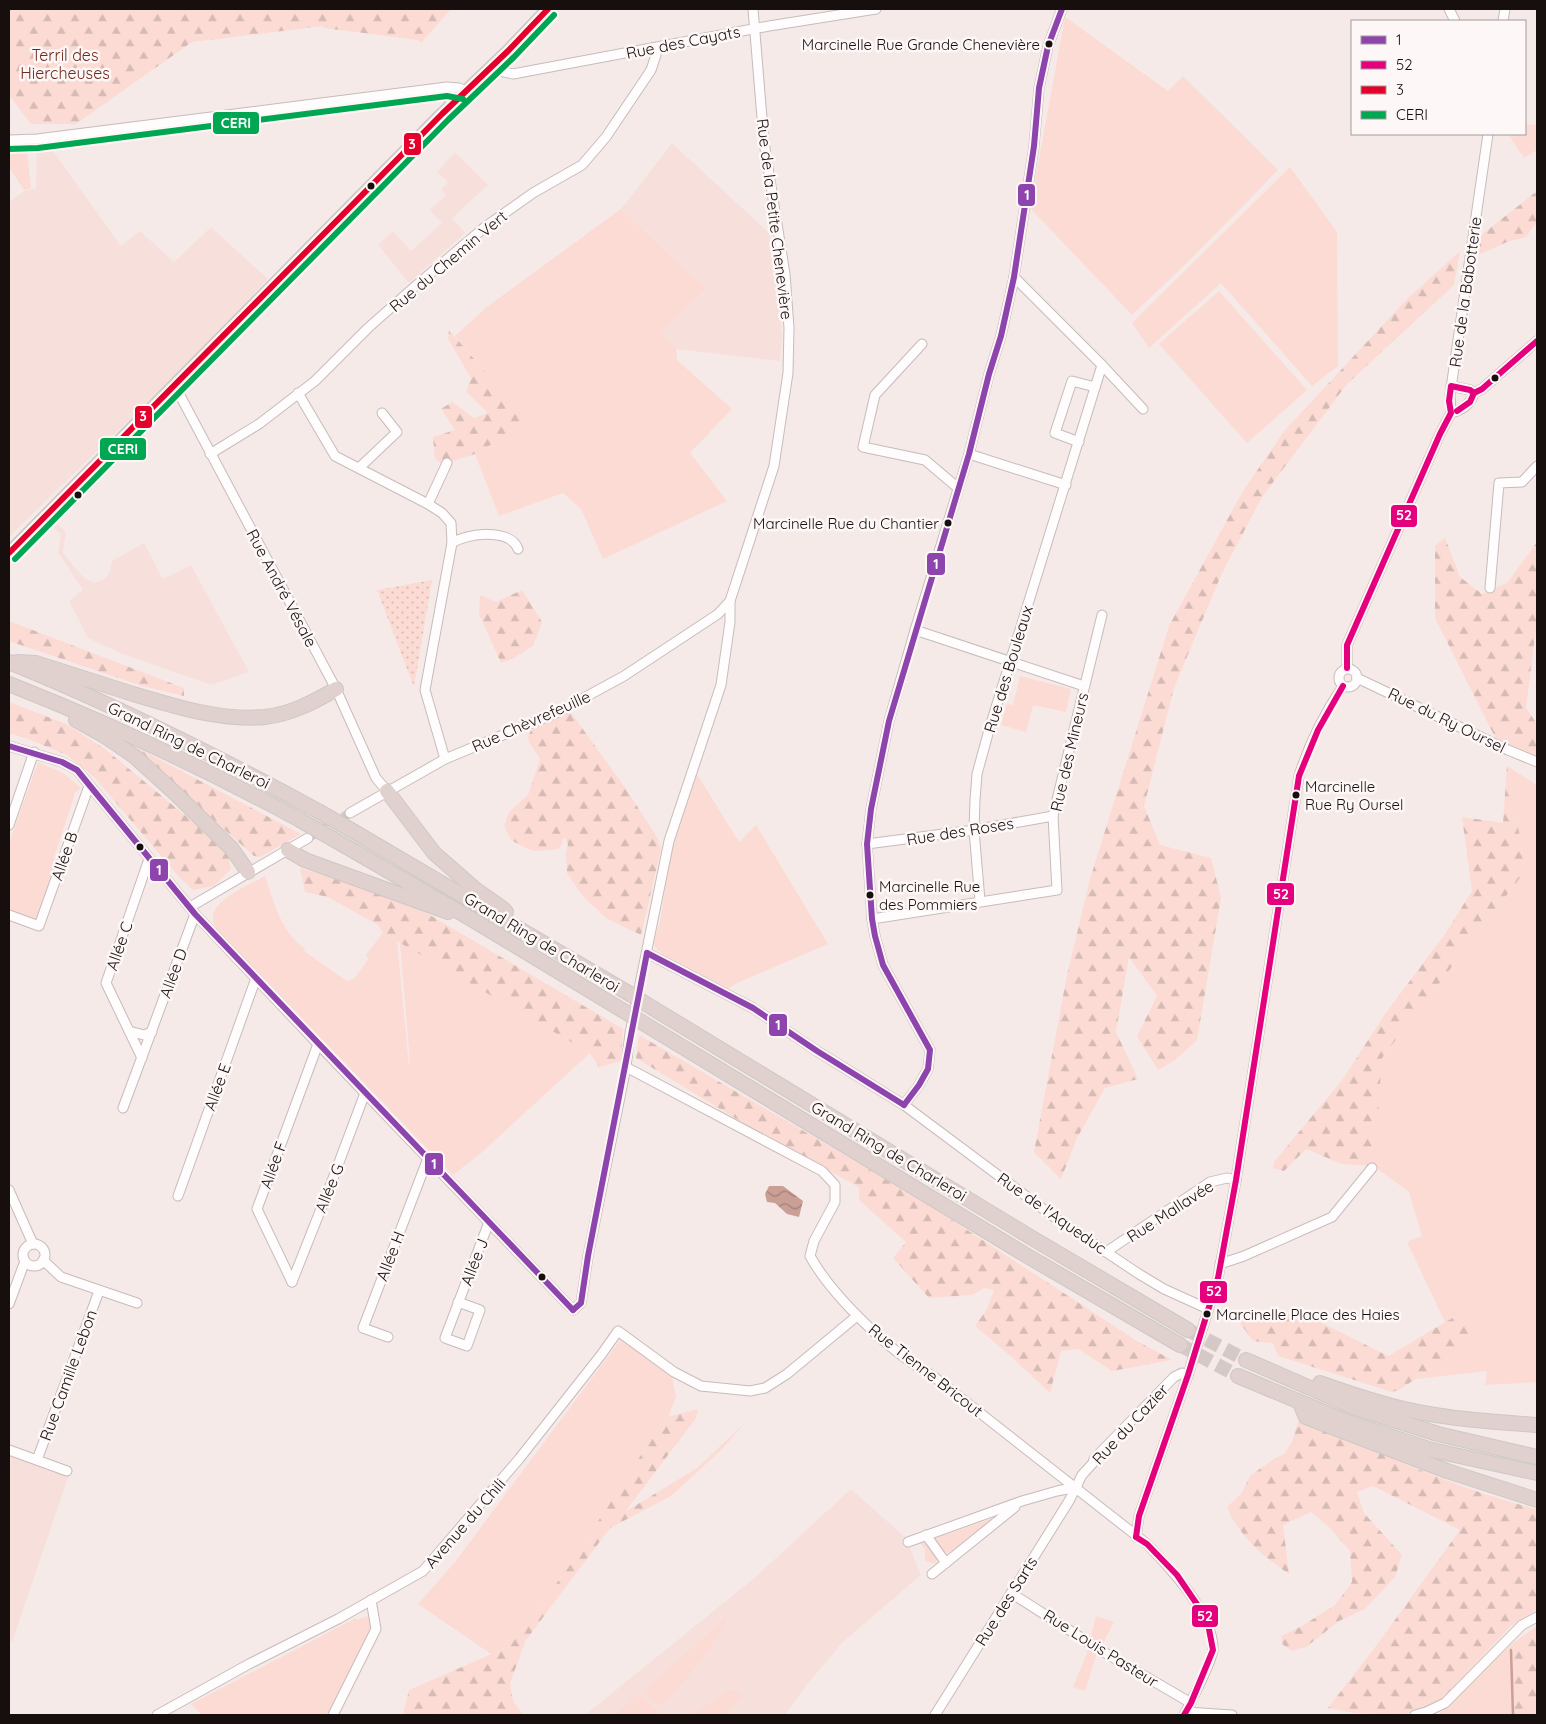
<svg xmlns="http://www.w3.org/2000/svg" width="1546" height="1724" font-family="Quicksand,sans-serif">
	<defs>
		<pattern id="forest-firs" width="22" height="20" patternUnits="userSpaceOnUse" patternTransform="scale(1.25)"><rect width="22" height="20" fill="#fbdbd4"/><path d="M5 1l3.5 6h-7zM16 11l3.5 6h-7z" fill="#d6bbb5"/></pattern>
		<pattern id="park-dots" width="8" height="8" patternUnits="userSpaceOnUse" patternTransform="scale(1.25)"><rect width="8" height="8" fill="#fbdbd4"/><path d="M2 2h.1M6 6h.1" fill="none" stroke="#d6bbb5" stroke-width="1.8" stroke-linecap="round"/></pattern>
		<pattern id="water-waves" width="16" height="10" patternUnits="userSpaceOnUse" patternTransform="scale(1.25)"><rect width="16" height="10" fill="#ca9f96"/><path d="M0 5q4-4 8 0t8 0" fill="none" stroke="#a38079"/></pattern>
	</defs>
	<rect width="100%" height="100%" fill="#f6eae8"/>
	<g fill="#f7e0dc">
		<polygon points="46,141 121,246 140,231 174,262 211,227 268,279 170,380 9,537 9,202 24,191 36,188 37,143"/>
		<polygon points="672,143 769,233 778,275 782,339 780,361 676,349 661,332 706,289 621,209"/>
		<polygon points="455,152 488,185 452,218 465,233 409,283 378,245 393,231 411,251 442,223 430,210 446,195 441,190 448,182 437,172"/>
		<polygon points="57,524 66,532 63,552 75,568 83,577 94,583 105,579 109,573 112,561 144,543 163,579 191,565 249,672 211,685 120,653 88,638 69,601 83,590 58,552 61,534 54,528"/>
		<polygon points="9,1454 69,1475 12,1642 9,1640"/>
		<polygon points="851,1489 906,1538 921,1575 843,1642 808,1683 785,1715 585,1715 753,1579"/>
	</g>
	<g fill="#fbdbd4">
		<polygon points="1065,17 1168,91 1183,76 1278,170 1191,259 1132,315 1030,208"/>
		<polygon points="1525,124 1537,125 1537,150 1524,158 1508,134 1525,134"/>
		<polygon points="9,144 26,144 31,188 24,190 9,167"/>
		<polygon points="1290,167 1337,232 1338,366 1312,386 1221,283 1149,348 1132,323"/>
		<polygon points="621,209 706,289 661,332 676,349 677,360 732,409 690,453 727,501 603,559 581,509 563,493 499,516 475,454 528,422 455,336 488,306"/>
		<polygon points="1219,291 1307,390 1247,443 1159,344"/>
		<polygon points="1020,676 1071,689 1066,712 1033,705 1026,732 1001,725 1007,704 1013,705"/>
		<polygon points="38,762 63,773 81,788 74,793 74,797 54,857 56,869 38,920 30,923 9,915 9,843"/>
		<polygon points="1507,766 1537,785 1537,1382 1485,1385 1487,1371 1416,1379 1470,1342 1454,1317 1445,1322 1407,1242 1422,1236 1409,1192 1372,1165 1382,1058 1526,870"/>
		<polygon points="697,774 739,842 756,825 828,944 737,983 728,989 663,955 655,947 654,940 660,922 670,855"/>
		<path d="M265 876C275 905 280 930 305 949L304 951 347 981 354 979 369 958 365 956 383 933 397 941 409 1066 410 1063 400 942 590 1053 481 1153 453 1175 229 943C224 938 217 931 214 924 205 902 250 885 265 876Z"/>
		<polygon points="621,1339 672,1377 676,1397 668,1417 653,1437 612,1498 579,1553 510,1646 491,1654 418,1604 455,1562"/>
		<path d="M1000 1513 1003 1515 961 1546 948 1553C941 1550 936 1545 935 1537L943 1533 945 1535 999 1516Z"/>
		<polygon points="923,1542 927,1544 938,1559 935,1564 925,1561 925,1549 920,1543"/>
		<path d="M729 1615C711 1650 687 1681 659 1707L643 1692Z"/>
		<polygon points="368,1616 372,1623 370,1629 327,1715 202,1715 191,1704 356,1618 357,1620"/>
		<polygon points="1096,1616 1114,1622 1095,1659 1085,1691 1073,1687 1086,1656"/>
		<polygon points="1513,1643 1512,1715 1438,1715"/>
		<polygon points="734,1690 738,1690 741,1697 725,1715 689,1715 717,1699 725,1692"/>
		<polygon points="639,1694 661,1715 615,1715"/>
	</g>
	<g fill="url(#forest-firs)">
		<polygon points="9,9 451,9 421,43 418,40 324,28 323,26 192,42 76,124 31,124 9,95"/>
		<polygon points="1537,191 1537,222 1526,237 1507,242 1478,255 1480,236"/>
		<polygon points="1460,251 1454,285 1347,384 1262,497 1222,573 1174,688 1144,806 1160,845 1211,858 1221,898 1197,1040 1175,1060 1158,1070 1137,1036 1157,996 1129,957 1116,1032 1138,1079 1105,1088 1077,1138 1061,1179 1034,1152 1067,975 1090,879 1169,626 1243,491 1285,430 1407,299"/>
		<polygon points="449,330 529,422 475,454 442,464 435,459 433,437 455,430 441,409 452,402 474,418 488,413 466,392 471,378 448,339"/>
		<polygon points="1445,538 1460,577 1482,594 1507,583 1537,542 1537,620 1526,708 1537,724 1537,757 1528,755 1495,737 1435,618 1435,546"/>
		<polygon points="522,590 542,622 533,646 512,659 501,663 479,614 480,595 496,602"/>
		<polygon points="9,621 184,688 184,696 139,685 9,641"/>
		<polygon points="9,702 66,724 105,749 227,850 231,869 214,886 193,890 179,877 95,778 67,755 28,739 9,733"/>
		<path d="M566 712 572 714 626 789 657 837 661 849 641 935 606 918 581 894 567 873 566 853 568 844 565 838 563 839 561 846 558 849 535 851 526 848 511 840 504 826 509 812 528 795 540 759C537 753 532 748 529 742 523 726 555 717 566 712Z"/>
		<polygon points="128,743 301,834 260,857 254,856"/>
		<polygon points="1507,766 1526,870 1382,1058 1374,1166 1342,1164 1306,1149 1284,1171 1273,1168 1274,1162 1343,1079 1385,1014 1445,934 1472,891 1462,817 1503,823"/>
		<polygon points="300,868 339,880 423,911 623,1029 621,1061 599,1067 590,1053 383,933 378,925 328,897 305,892"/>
		<polygon points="639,1035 831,1147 929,1205 1137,1341 1172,1360 1112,1371 1078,1349 1061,1351 1050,1393 1014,1359 975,1326 987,1309 994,1290 984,1288 972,1295 929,1298 893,1258 906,1242 859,1200 859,1187 763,1135 636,1058"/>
		<polygon points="1302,1313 1388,1356 1454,1317 1475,1334 1471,1342 1399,1390 1392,1392 1278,1356 1273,1343 1253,1341 1240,1323 1249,1317"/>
		<polygon points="698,1409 696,1418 625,1512 697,1468 746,1422 721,1450 671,1496 610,1528 526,1640 510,1683 513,1701 522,1713 521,1715 403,1715 409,1690 510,1646 579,1553 612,1498 653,1437 668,1417"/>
		<path d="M1299 1419C1378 1451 1454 1489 1537 1509V1609L1510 1627 1439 1702 1403 1715 1355 1713 1328 1708 1376 1646 1460 1530 1373 1486 1357 1492 1364 1513 1402 1555 1395 1577 1365 1609 1339 1621 1306 1647 1292 1651 1282 1644 1281 1636 1302 1626 1335 1605 1352 1582 1350 1551 1329 1527 1311 1512 1283 1525 1289 1574C1261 1555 1241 1538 1227 1507L1241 1494 1250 1476 1272 1460 1284 1454 1292 1442Z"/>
		<polygon points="1537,1626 1537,1715 1512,1715 1513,1643"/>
	</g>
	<polygon fill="url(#park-dots)" points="432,580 414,687 377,590"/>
	<polygon fill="url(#water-waves)" points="769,1186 783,1186 803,1201 799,1217 787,1214 775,1203 767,1202 765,1194"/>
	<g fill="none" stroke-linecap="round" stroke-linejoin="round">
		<polyline stroke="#ca9f96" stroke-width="2.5" points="1511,1650 1513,1715"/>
		<polyline stroke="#d4c9c7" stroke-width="9" stroke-dasharray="9 4.5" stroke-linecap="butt" points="308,838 350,813"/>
		<g stroke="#d4c9c7" stroke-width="14" stroke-dasharray="14 7" stroke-linecap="butt">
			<polyline points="1188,1330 1246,1360"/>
			<polyline points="1180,1345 1238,1376"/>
		</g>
		<defs>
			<g id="minor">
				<polyline points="1449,9 1455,21"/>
				<polyline points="1503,21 1505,9"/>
				<polyline points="493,65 504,72 513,74 769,26 876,9"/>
				<polyline points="433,91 442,93 454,102"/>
				<polyline points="9,140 37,139 447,87 459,88 466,91"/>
				<polyline points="1014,277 1102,365 1143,409"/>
				<polyline points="922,344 875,395 863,447 925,460 958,488"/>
				<polyline points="175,386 336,689 376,778 387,791"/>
				<polyline points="1451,386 1470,390 1474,393"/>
				<polyline points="298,393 335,456 428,504 442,513 451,523 452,543 425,690 445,759"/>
				<path d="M1451 413C1462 410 1471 404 1474 393L1482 389 1537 341"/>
				<polyline points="1079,442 1055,433 1072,381 1095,387"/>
				<polyline points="210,454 259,424 315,381 368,328 412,289 485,227 533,193 582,165 606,137 651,70 656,55 655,48"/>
				<polyline points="969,454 1066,485"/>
				<polyline points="359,468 397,432 382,413"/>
				<polyline points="428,504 447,463"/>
				<path d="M452 543C467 533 510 528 518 549"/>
				<polyline points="1490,588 1499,483 1522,482 1537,466"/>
				<polyline points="915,630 1084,686"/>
				<polyline points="1347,668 1347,645 1440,434 1451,413 1450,395 1488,134"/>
				<circle cx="1348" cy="678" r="9"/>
				<polyline points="1357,678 1508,750 1537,762"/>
				<polyline points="9,746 62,762 77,770 195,914 318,1044 573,1310 581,1303 588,1256 626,1067 630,1033 669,841 721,685 730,622 730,601 774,466 788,373 789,328 785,274 764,142 753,9"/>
				<polyline points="350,813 445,759 556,713 624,676 718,614 730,601"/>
				<polyline points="9,825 34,752"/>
				<polyline points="867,844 974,830 1053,816"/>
				<polyline points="980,901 974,830 975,800 977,774 989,730 1102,365"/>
				<polyline points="190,907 308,838"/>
				<polyline points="9,915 39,926 89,786"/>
				<polyline points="872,919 1057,890 1053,816 1102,615"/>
				<polyline points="647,953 753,1008 817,1051 904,1105 1058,1220 1139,1274 1164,1289 1208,1309"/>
				<polyline points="129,1031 144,1035 152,1032"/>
				<polyline points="142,1058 106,983 149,859"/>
				<path d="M626 1067 822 1171 835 1185V1202L814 1241 810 1256C832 1296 892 1354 933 1376L1147 1544C1170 1568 1213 1613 1213 1649 1213 1659 1190 1704 1184 1715"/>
				<polyline points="904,1105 919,1085 928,1069 930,1050 883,965 875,936 872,919 867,844 871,809 889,721 915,630 969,454 989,374 1001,336 1014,277 1034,146 1039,88 1048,46 1062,9"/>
				<polyline points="123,1108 195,914"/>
				<polyline points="9,1190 33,1244"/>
				<polyline points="178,1196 256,978"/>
				<circle cx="34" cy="1255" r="11"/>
				<polyline points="1106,1252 1210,1182 1227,1178 1236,1180"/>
				<polyline points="43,1260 61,1277 137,1303"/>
				<polyline points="1220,1264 1244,1256 1332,1217 1372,1168"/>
				<polyline points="292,1282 257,1209 318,1044"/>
				<polyline points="292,1282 332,1181 365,1093"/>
				<polyline points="458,1302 480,1310 467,1346 445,1338 489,1222"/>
				<polyline points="9,1304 25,1261"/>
				<polyline points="388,1337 363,1328 428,1158"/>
				<polyline points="9,1450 67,1471"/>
				<polyline points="37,1460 99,1291"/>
				<polyline points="926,1535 946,1563"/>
				<path d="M1136 1537 1139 1516 1188 1375 1218 1278 1236 1180 1299 776C1309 744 1324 714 1343 686"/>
				<polyline points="908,1542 1022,1501 1057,1491 1077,1487"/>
				<polyline points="932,1574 1015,1507"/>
				<polyline points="1011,1593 1102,1651 1191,1703"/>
				<polyline points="1186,1712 1232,1715"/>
				<polyline points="157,1715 249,1664 338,1619 423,1571 519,1459 601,1355 618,1331 674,1372 701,1386 750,1391 765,1388 787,1374 857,1316"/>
				<polyline points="333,1715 376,1629 371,1600"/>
				<polyline points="935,1715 1069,1501 1082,1475 1093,1463 1094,1459 1174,1377 1182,1373 1188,1375"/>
				<polyline points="1415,1715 1426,1712 1445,1703 1522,1625 1537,1617"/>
			</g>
			<polyline id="major" points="9,553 442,114 508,51 548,9"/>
			<g id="highway">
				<path d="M9 662C115 705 217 756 318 811"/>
				<path d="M17 662 36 663C67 673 99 683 130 693 173 706 220 721 265 717 291 714 314 702 336 689"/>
				<path d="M9 684C108 723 206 769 300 820"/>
				<polyline points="76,720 103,735 134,756 176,794 232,849 248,872"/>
				<polyline points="387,791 434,853 475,889 502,908 506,912"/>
				<polyline points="351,830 630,994"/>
				<polyline points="333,839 468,917 627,1013"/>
				<polyline points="288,850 305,860 448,912"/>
				<polyline points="646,1004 1032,1238 1188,1330"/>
				<polyline points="643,1023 1024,1254 1180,1345"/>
				<polyline points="1246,1360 1356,1408 1438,1434 1537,1457"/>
				<polyline points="1238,1376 1350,1423 1432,1450 1537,1473"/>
				<path d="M1320 1383C1348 1393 1375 1402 1404 1409 1448 1419 1493 1422 1537 1425"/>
				<polyline points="1300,1403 1306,1417 1447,1471 1537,1500"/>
			</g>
		</defs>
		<use href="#minor" stroke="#c6bcba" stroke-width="11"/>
		<use href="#major" stroke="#cdc8c7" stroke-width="14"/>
		<use href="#highway" stroke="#cdc8c7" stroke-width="16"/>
		<use href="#minor" stroke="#fefcfc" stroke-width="9"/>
		<use href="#major" stroke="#ece2e0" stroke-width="11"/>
		<use href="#highway" stroke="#e0d1ce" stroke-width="14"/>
		<defs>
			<g id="highway-bridge">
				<polyline points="318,811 351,830"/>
				<polyline points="300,820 333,839"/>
				<polyline points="630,994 646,1004"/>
				<polyline points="627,1013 643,1023"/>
			</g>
		</defs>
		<use href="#highway-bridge" stroke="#cdc8c7" stroke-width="16" stroke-linecap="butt"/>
		<use href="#highway-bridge" stroke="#e0d1ce" stroke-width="14"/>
		<defs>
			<g id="bus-1">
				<polyline points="9,746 62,762 77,770 195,914 573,1310"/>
				<polyline points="647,953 753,1008 817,1051 904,1105"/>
				<polyline points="904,1105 919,1085 928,1069 930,1050 883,965 875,936 872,919 867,844 871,809 889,721 969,454 989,374 1001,336 1014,277 1034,146 1039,88 1048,46 1062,9"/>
				<polyline points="573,1310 581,1303 588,1256 647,953"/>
			</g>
			<g id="bus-2">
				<polyline points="1457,411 1470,402 1474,393 1482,389 1537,341"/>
				<polyline points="1347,668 1347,645 1440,434 1451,413 1449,401 1451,386 1470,390 1474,393"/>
				<polyline points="1136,1537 1139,1516 1188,1375 1218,1278 1236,1180 1299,776 1318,730 1343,686"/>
				<polyline points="1136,1537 1147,1544 1177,1575 1207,1619 1213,1650 1191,1703 1184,1715"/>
			</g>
			<polyline id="bus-3" points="9,553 442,114 508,51 548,9"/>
			<g id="bus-4">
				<polyline points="9,149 38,148 447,96 463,99"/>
				<polyline points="15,559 448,120 514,57 554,15"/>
			</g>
		</defs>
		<use href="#bus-1" stroke="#fdf8f7" stroke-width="10"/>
		<use href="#bus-2" stroke="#fdf8f7" stroke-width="10"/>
		<use href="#bus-3" stroke="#fdf8f7" stroke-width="10"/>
		<use href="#bus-4" stroke="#fdf8f7" stroke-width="10"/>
		<use href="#bus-1" stroke="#8e44ad" stroke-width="6"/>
		<use href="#bus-2" stroke="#e5007d" stroke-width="6"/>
		<use href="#bus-3" stroke="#e4002b" stroke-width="6"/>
		<use href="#bus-4" stroke="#00a651" stroke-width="6"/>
	</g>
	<g fill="#160f0d" stroke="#fdf8f7" stroke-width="2">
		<circle cx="1049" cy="44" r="4.5"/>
		<circle cx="371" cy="186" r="4.5"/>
		<circle cx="1495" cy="378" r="4.5"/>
		<circle cx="78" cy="495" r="4.5"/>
		<circle cx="948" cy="523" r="4.5"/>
		<circle cx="1296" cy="795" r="4.5"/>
		<circle cx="140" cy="847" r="4.5"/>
		<circle cx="870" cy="895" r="4.5"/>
		<circle cx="542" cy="1277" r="4.5"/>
		<circle cx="1207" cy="1314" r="4.5"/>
	</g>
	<g text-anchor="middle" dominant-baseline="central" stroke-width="5" stroke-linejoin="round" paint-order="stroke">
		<g font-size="15" fill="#160f0d" stroke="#fdf8f7" text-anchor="start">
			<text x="1040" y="44" text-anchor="end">Marcinelle Rue Grande Chenevière</text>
			<text x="939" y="523" text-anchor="end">Marcinelle Rue du Chantier</text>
			<text x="1305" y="786">Marcinelle<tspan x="1305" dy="18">Rue Ry Oursel</tspan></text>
			<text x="879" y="886">Marcinelle Rue<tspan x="879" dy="18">des Pommiers</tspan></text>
			<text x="1216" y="1314">Marcinelle Place des Haies</text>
		</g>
		<g font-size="16" fill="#160f0d" stroke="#fdf8f7">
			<text transform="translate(683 42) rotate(-11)">Rue des Cayats</text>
			<text transform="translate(775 219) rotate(83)">Rue de la Petite Chenevière</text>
			<text transform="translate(448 261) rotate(-40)">Rue du Chemin Vert</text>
			<text transform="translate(1465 292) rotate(-82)">Rue de la Babotterie</text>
			<text transform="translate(282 588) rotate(62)">Rue André Vésale</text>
			<text transform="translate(1008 669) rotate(-73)">Rue des Bouleaux</text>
			<text transform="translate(1447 720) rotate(26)">Rue du Ry Oursel</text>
			<text transform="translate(531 721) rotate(-24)">Rue Chèvrefeuille</text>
			<text transform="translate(189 745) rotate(26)">Grand Ring de Charleroi</text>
			<text transform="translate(1069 752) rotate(-77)">Rue des Mineurs</text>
			<text transform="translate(960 831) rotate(-9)">Rue des Roses</text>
			<text transform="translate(64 856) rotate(-71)">Allée B</text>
			<text transform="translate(542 942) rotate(31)">Grand Ring de Charleroi</text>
			<text transform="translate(119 946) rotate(-71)">Allée C</text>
			<text transform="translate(173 973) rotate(-70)">Allée D</text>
			<text transform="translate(217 1087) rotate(-70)">Allée E</text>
			<text transform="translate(889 1151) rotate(31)">Grand Ring de Charleroi</text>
			<text transform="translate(273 1165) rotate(-70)">Allée F</text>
			<text transform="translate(329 1188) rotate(-68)">Allée G</text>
			<text transform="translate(1170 1211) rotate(-33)">Rue Mallavée</text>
			<text transform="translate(1052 1213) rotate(35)">Rue de l'Aqueduc</text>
			<text transform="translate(390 1256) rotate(-69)">Allée H</text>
			<text transform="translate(474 1262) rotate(-69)">Allée J</text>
			<text transform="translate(926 1370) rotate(38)">Rue Tienne Bricout</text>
			<text transform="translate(68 1375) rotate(-70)">Rue Camille Lebon</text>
			<text transform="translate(1130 1424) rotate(-47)">Rue du Cazier</text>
			<text transform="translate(465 1523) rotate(-49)">Avenue du Chili</text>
			<text transform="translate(1006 1601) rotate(-58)">Rue des Sarts</text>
			<text transform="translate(1101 1648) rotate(32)">Rue Louis Pasteur</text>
		</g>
		<g font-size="16" fill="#70291d" stroke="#fdf8f7">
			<text x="65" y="55">Terril des<tspan x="65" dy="18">Hiercheuses</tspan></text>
		</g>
	</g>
	<g stroke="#fdf8f7" stroke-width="2">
		<rect x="212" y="111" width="48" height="24" rx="5" fill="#00a651"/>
		<rect x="403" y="132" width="19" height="24" rx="5" fill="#e4002b"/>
		<rect x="1017" y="183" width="19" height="24" rx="5" fill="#8e44ad"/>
		<rect x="134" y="405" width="19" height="24" rx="5" fill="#e4002b"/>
		<rect x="99" y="437" width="48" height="24" rx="5" fill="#00a651"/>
		<rect x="1390" y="504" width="28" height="24" rx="5" fill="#e5007d"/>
		<rect x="926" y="552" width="20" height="24" rx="5" fill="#8e44ad"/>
		<rect x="149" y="858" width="20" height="24" rx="5" fill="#8e44ad"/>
		<rect x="1266" y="882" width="29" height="24" rx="5" fill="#e5007d"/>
		<rect x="768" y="1013" width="20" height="24" rx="5" fill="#8e44ad"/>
		<rect x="424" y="1152" width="20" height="24" rx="5" fill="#8e44ad"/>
		<rect x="1199" y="1280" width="29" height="24" rx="5" fill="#e5007d"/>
		<rect x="1191" y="1604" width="28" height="24" rx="5" fill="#e5007d"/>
	</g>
	<g font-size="14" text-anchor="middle" font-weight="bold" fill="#fff">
		<text x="236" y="128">CERI</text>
		<text x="412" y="149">3</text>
		<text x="1027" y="200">1</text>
		<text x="143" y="421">3</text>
		<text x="123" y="454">CERI</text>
		<text x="1404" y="520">52</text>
		<text x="936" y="569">1</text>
		<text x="159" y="875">1</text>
		<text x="1281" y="899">52</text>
		<text x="778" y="1030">1</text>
		<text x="434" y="1169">1</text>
		<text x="1214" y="1296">52</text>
		<text x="1205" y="1621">52</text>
	</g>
	<rect width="1546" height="1724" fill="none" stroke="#160f0d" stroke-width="20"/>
	<rect x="1351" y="20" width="175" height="115" fill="#fdf8f7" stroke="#a19b99"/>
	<rect x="1361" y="36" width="25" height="8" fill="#8e44ad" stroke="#a19b99"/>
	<text x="1396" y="45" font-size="15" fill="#160f0d">1</text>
	<rect x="1361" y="61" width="25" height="8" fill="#e5007d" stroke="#a19b99"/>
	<text x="1396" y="70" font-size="15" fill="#160f0d">52</text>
	<rect x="1361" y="86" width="25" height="8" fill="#e4002b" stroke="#a19b99"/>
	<text x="1396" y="95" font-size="15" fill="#160f0d">3</text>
	<rect x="1361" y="111" width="25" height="8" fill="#00a651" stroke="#a19b99"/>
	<text x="1396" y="120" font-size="15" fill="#160f0d">CERI</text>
</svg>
